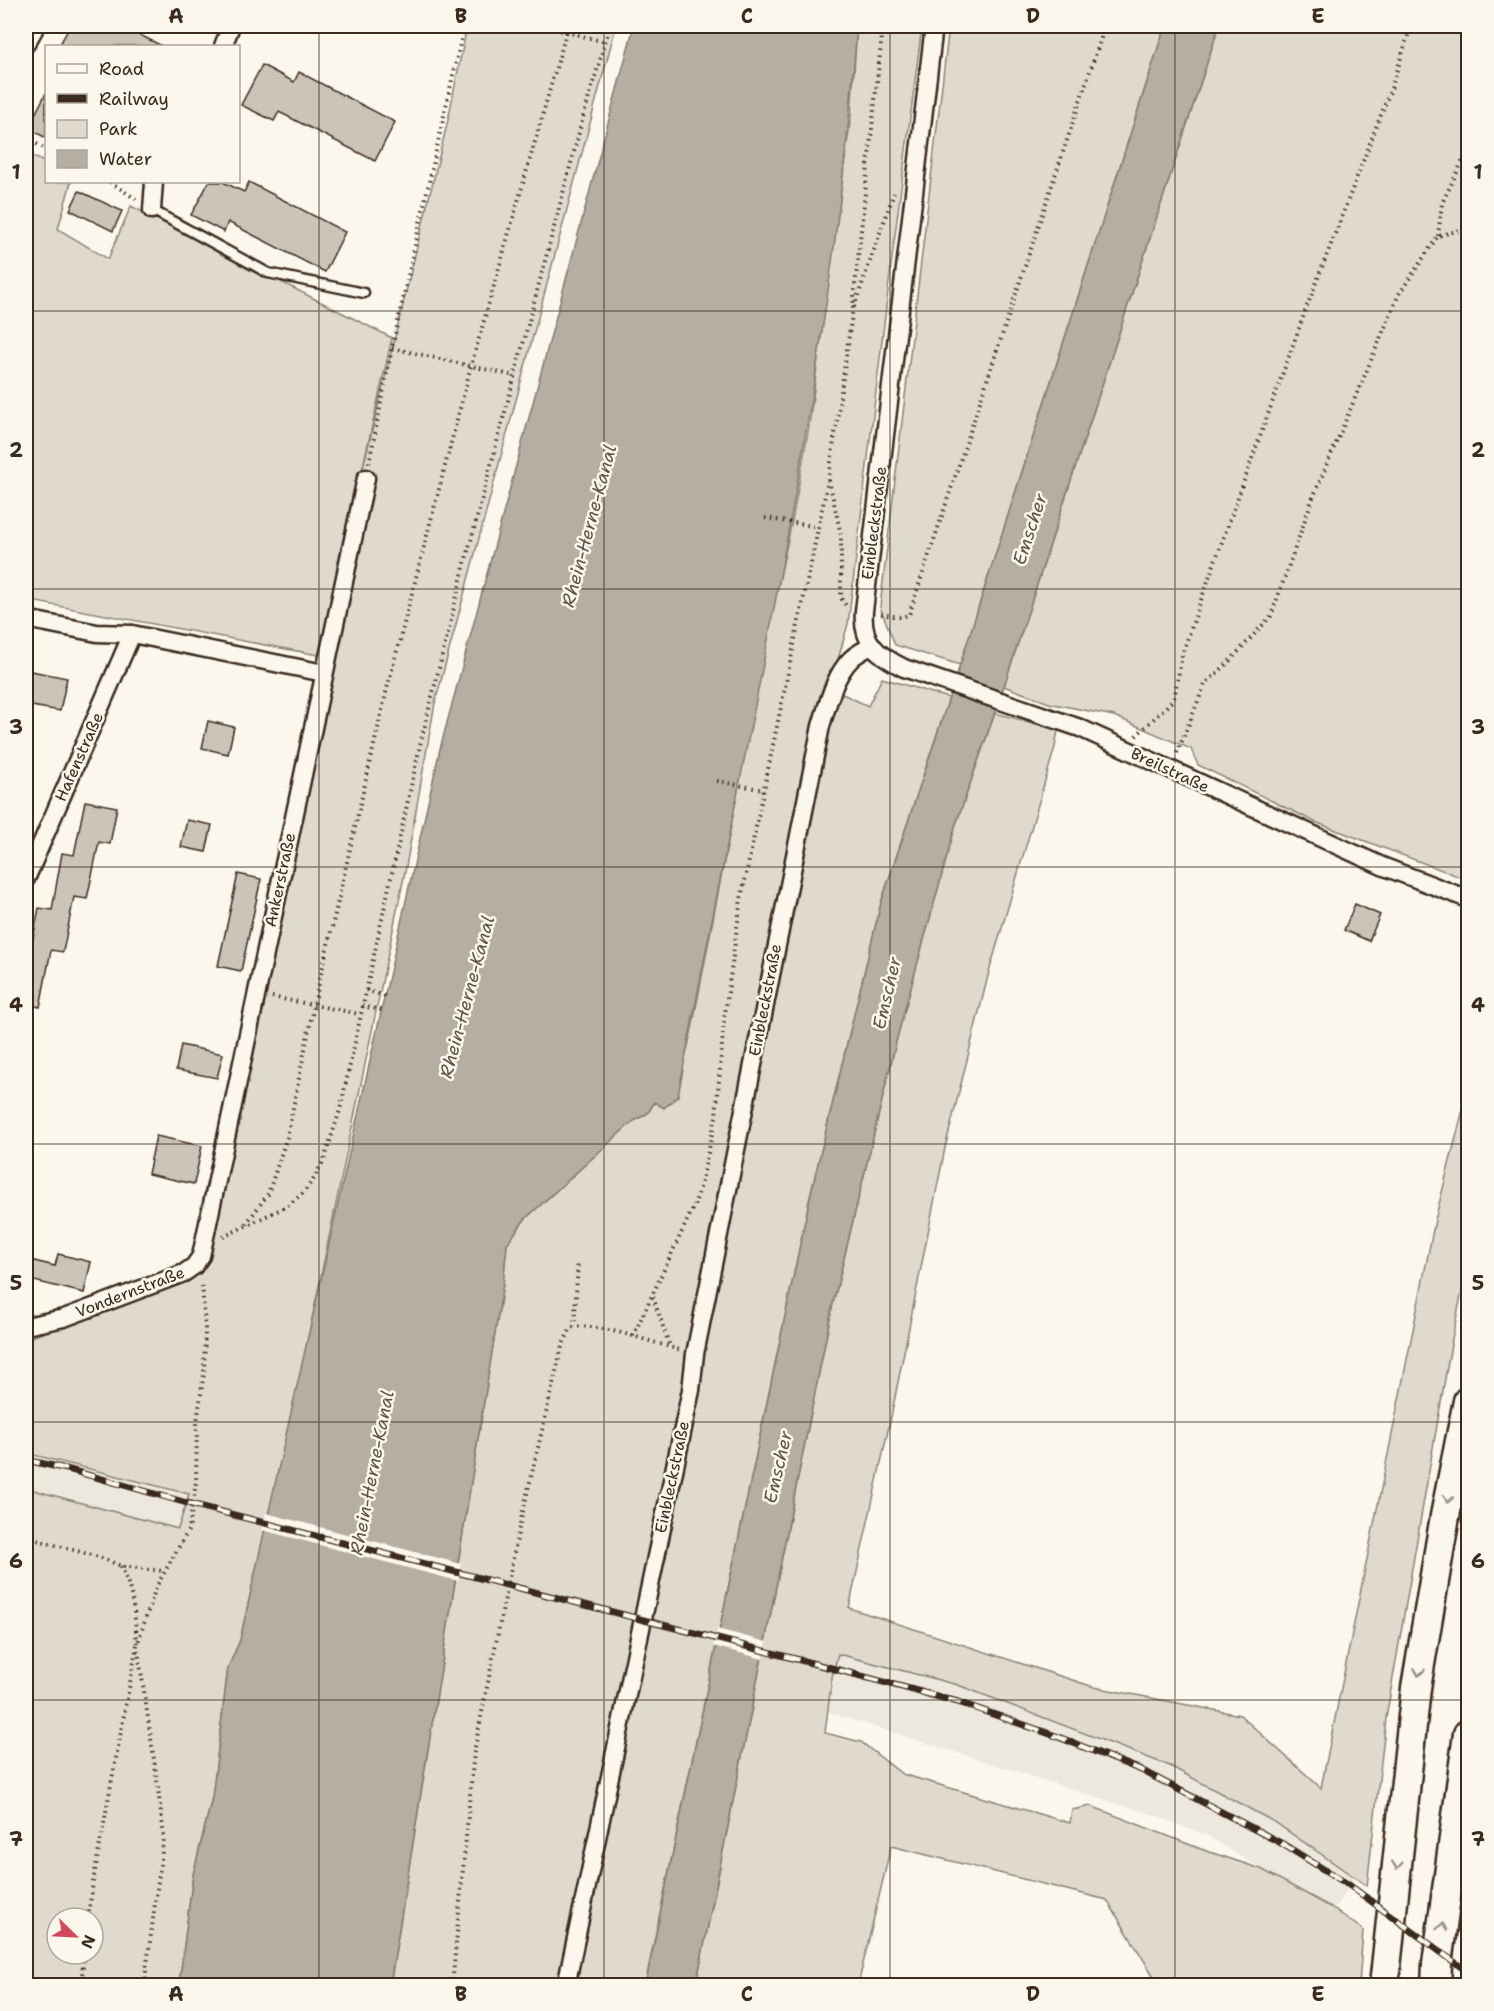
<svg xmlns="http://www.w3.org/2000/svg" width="1494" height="2011" font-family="'Shantell Sans',sans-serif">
	<rect width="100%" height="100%" fill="#fbf7ec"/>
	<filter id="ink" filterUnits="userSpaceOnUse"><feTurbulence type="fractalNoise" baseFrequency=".0167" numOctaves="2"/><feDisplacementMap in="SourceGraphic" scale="12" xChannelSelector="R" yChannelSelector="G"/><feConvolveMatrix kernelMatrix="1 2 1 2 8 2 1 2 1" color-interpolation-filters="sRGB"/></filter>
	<g filter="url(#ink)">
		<g fill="#ede8dd">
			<polygon points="26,1452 189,1494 178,1529 26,1488"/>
			<polygon points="838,1654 958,1685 1170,1766 1276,1823 1355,1878 1334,1909 1261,1869 1208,1836 1157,1816 828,1712 832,1677"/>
		</g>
		<g fill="#dfd9ce" stroke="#8d8276" stroke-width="1.5" fill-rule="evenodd">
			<path d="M467 26H616L435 703 406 867 305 1353 240 1640 228 1668 212 1798 193 1875 179 1985H26V1488L178 1529 189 1494 26 1453V1337H32L186 1281 205 1264 332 675 318 655 26 600V153L46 163V182H71L58 229 108 259 131 206 392 338 358 488 448 120ZM57 1918H93V1954H57Z"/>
			<polygon points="857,26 922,26 891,266 848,624 830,688 868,706 882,678 949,698 881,903 810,1197 645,1985 390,1986 503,1284 507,1244 525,1219 632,1122 648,1113 687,1050 692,1029 767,637 793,516 809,426 851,116"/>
			<polygon points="949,26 1165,26 960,665 895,645 880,607"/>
			<polygon points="1219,26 1468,26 1468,880 1315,822 1198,765 1191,749 1114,716 1049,703 1004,686"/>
			<polygon points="995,713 1058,730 1055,747 989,972 945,1148 891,1417 849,1608 1094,1687 1240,1715 1321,1788 1435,1220 1468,1090 1468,1264 1453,1333 1386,1718 1367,1886 1276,1823 1170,1766 958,1685 838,1654 832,1677 825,1733 861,1742 902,1774 1070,1823 1072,1810 1091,1806 1201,1849 1261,1869 1334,1909 1363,1930 1359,1985 1159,1985 1107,1900 891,1846 858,1985 696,1986 832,1308 898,1034 955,827"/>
		</g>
		<g fill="#b6aea2" stroke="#85796d" stroke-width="1.5">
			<path d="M634 26H857C831 387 744 741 678 1096L664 1108 654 1102 648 1113 632 1122 525 1219 507 1244 503 1284 390 1985 179 1986 193 1875 212 1798 228 1668 240 1640 440 749Z"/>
			<polygon points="1165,26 1219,26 1004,686 955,827 898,1034 832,1308 696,1985 645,1986 810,1197 881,903 960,665"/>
		</g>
		<g fill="#fbf7ec">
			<polygon points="266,1513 461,1564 458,1581 262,1530"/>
			<polygon points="717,1629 767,1642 763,1659 713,1646"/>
		</g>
		<g fill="#ccc4b9" stroke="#3b2a1e" stroke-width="1.5">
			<polygon points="70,26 122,26 162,46 59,46"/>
			<polygon points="262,65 294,82 299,72 395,122 375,161 279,112 274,121 241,105"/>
			<polygon points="46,93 46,138 28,128"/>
			<polygon points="209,182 223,182 244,192 249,182 345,232 325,272 228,222 224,232 191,215"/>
			<polygon points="79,191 122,211 113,231 70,210"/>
			<polygon points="26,670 67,678 60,711 26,705"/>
			<polygon points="208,721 234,727 228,754 202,748"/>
			<polygon points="85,801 117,807 110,844 99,842 87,899 74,897 63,952 51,950 40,1007 26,1004 26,963 28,964 39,908 52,910 62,853 74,855"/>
			<polygon points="187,820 212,825 206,852 181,847"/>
			<polygon points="238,874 261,879 241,971 218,966"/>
			<polygon points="1355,904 1380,915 1369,941 1344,930"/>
			<polygon points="181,1045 223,1054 217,1078 176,1070"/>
			<polygon points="156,1136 202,1146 194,1184 148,1174"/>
			<polygon points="58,1254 91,1262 84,1293 26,1279 26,1259 55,1266"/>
		</g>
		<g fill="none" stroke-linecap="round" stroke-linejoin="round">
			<defs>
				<polyline id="service" points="152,210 268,273 364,293"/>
				<g id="minor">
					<path d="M934 26 864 611C861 643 878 655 904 668L1080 728 1382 866 1468 899"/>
					<polyline points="26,44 36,26"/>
					<polyline points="223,46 231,26"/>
					<polyline points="152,210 154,182"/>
					<polyline points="26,619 97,633 132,634 324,673"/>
					<polyline points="26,879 132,634"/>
					<polyline points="26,1326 64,1318 184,1273 194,1266 201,1256 366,478"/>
					<path d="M566 1986 691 1390 695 1354 821 726C828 704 834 676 851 659 857 653 865 650 872 645"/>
				</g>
				<g id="motorway">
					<polyline points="1384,1986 1416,1688 1445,1516 1468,1401"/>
					<polyline points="1436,1986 1437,1964 1468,1734"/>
				</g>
			</defs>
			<use href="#service" stroke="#3b2a1e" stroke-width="13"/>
			<use href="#minor" stroke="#3b2a1e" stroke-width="21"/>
			<use href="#motorway" stroke="#3b2a1e" stroke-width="33"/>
			<g stroke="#3b2a1e" stroke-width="4" stroke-dasharray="1.5 4.5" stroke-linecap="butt">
				<polyline points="543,26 605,42"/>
				<polyline points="26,138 46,149"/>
				<polyline points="110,182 136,199"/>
				<polyline points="1438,236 1442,203 1468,150"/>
				<polyline points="854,307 894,193"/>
				<polyline points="392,348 515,376"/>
				<polyline points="369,463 392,348 464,26"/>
				<polyline points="829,480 841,535 841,598 847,607"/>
				<polyline points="765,518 818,527"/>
				<polyline points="881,614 900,617 909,615 1105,26"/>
				<polyline points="1136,736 1174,699 1182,655 1201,600 1306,309 1392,86 1411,26"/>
				<polyline points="1177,753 1205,684 1226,665 1271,616 1312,500 1399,294 1438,236 1468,228"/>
				<polyline points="717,781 764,790"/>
				<polyline points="366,990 388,997"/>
				<polyline points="272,997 360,1014"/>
				<polyline points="362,1006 385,1011"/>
				<polyline points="246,1224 268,1194 287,1137 314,1005 386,693 471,366 568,26"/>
				<polyline points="223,1237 287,1206 303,1193 313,1180 324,1160 340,1110 421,741 466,559 584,114 610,26"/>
				<polyline points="653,1297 670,1347"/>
				<polyline points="574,1327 578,1263"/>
				<polyline points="633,1336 694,1206 701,1185 716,1116 724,1021 741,899 829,476 852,314 883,26"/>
				<polyline points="26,1537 99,1557 121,1566 163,1571"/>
				<path d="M121 1566C133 1591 135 1615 137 1643"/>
				<polyline points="138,1650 156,1773 164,1837 144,1986"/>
				<polyline points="88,1918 93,1882 137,1645 156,1587 189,1529 196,1482 197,1422 204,1373 205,1328 202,1282"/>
				<polyline points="81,1986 84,1954"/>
				<path d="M452 1986 474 1752 519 1528 562 1346 571 1328C590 1320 658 1344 680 1350"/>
			</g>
			<use href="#service" stroke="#fbf7ec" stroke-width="8"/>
			<use href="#minor" stroke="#fbf7ec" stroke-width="16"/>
			<use href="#motorway" stroke="#fbf7ec" stroke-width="28"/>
			<defs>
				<polyline id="rail" points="26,1460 67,1469 187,1503 835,1669 958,1702 1056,1736 1141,1770 1281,1843 1349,1885 1468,1972"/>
			</defs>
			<use href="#rail" stroke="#3b2a1e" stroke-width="7"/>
			<use href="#rail" stroke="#fbf7ec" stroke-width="4.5" stroke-dasharray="14" stroke-linecap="butt"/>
		</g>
		<defs><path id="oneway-chevron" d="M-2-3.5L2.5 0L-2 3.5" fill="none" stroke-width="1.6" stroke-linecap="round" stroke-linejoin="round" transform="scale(1.5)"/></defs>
		<g stroke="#9b9085">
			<use href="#oneway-chevron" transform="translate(1448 1499) rotate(102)"/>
			<use href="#oneway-chevron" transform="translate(1419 1672) rotate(99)"/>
			<use href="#oneway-chevron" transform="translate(1397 1865) rotate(96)"/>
			<use href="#oneway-chevron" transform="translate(1442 1927) rotate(-82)"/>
		</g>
	</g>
	<path fill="none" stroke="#3b2a1e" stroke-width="1.5" stroke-opacity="0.55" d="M319 26V1986M604 26V1986M890 26V1986M1175 26V1986M26 311H1468M26 589H1468M26 867H1468M26 1144H1468M26 1422H1468M26 1700H1468"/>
	<g text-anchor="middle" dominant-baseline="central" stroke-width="5" stroke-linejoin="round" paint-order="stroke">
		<g font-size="16" fill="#3b2a1e" stroke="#fbf7ec">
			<text transform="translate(874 523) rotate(-83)">Einbleckstraße</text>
			<text transform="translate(79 757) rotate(-66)">Hafenstraße</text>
			<text transform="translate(1170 770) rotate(25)">Breilstraße</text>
			<text transform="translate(280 880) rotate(-78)">Ankerstraße</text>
			<text transform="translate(765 1000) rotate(-79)">Einbleckstraße</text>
			<text transform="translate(130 1292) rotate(-21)">Vondernstraße</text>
			<text transform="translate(672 1477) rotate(-78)">Einbleckstraße</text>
		</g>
		<g font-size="18" font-style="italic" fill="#605246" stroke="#fbf7ec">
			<text transform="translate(589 526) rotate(-75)">Rhein-Herne-Kanal</text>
			<text transform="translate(1030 529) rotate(-72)">Emscher</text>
			<text transform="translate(887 993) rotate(-77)">Emscher</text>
			<text transform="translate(467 997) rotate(-75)">Rhein-Herne-Kanal</text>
			<text transform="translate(778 1467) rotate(-77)">Emscher</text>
			<text transform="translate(372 1473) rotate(-79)">Rhein-Herne-Kanal</text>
		</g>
	</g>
	<rect width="1494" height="2011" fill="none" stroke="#fbf7ec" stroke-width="66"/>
	<rect x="45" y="45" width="195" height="138" fill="#fbf7ec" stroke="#aea59a" stroke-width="1.5"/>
	<rect x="57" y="64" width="30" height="9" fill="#fbf7ec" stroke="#aea59a" stroke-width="1.5"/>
	<text x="99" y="75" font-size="18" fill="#3b2a1e">Road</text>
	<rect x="57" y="94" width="30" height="9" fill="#3b2a1e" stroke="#aea59a" stroke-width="1.5"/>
	<text x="99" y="105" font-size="18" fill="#3b2a1e">Railway</text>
	<rect x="57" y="120" width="30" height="18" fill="#dfd9ce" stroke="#aea59a" stroke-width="1.5"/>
	<text x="99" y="135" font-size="18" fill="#3b2a1e">Park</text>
	<rect x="57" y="150" width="30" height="18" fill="#b6aea2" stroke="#aea59a" stroke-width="1.5"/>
	<text x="99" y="165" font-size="18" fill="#3b2a1e">Water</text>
	<g transform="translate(75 1936) rotate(114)"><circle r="28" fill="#fbf7ec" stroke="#aea59a" stroke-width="1.5"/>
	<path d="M0-4.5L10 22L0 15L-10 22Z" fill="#d1495b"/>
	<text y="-9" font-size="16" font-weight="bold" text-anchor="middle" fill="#3b2a1e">N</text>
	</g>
	<rect x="33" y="33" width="1428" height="1945" fill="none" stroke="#3b2a1e" stroke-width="2"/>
	<g font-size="20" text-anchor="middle" font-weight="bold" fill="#3b2a1e">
		<text x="176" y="23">A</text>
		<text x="461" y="23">B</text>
		<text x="747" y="23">C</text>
		<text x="1033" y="23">D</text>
		<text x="1318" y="23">E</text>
		<text x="16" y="179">1</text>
		<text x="1478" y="179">1</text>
		<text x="16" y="457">2</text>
		<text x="1478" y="457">2</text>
		<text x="16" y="734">3</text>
		<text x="1478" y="734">3</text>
		<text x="16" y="1012">4</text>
		<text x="1478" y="1012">4</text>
		<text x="16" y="1290">5</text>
		<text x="1478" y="1290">5</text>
		<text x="16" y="1568">6</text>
		<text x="1478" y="1568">6</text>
		<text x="16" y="1846">7</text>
		<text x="1478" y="1846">7</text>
		<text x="176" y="2001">A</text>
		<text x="461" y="2001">B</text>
		<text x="747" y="2001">C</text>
		<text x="1033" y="2001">D</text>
		<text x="1318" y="2001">E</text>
	</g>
</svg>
